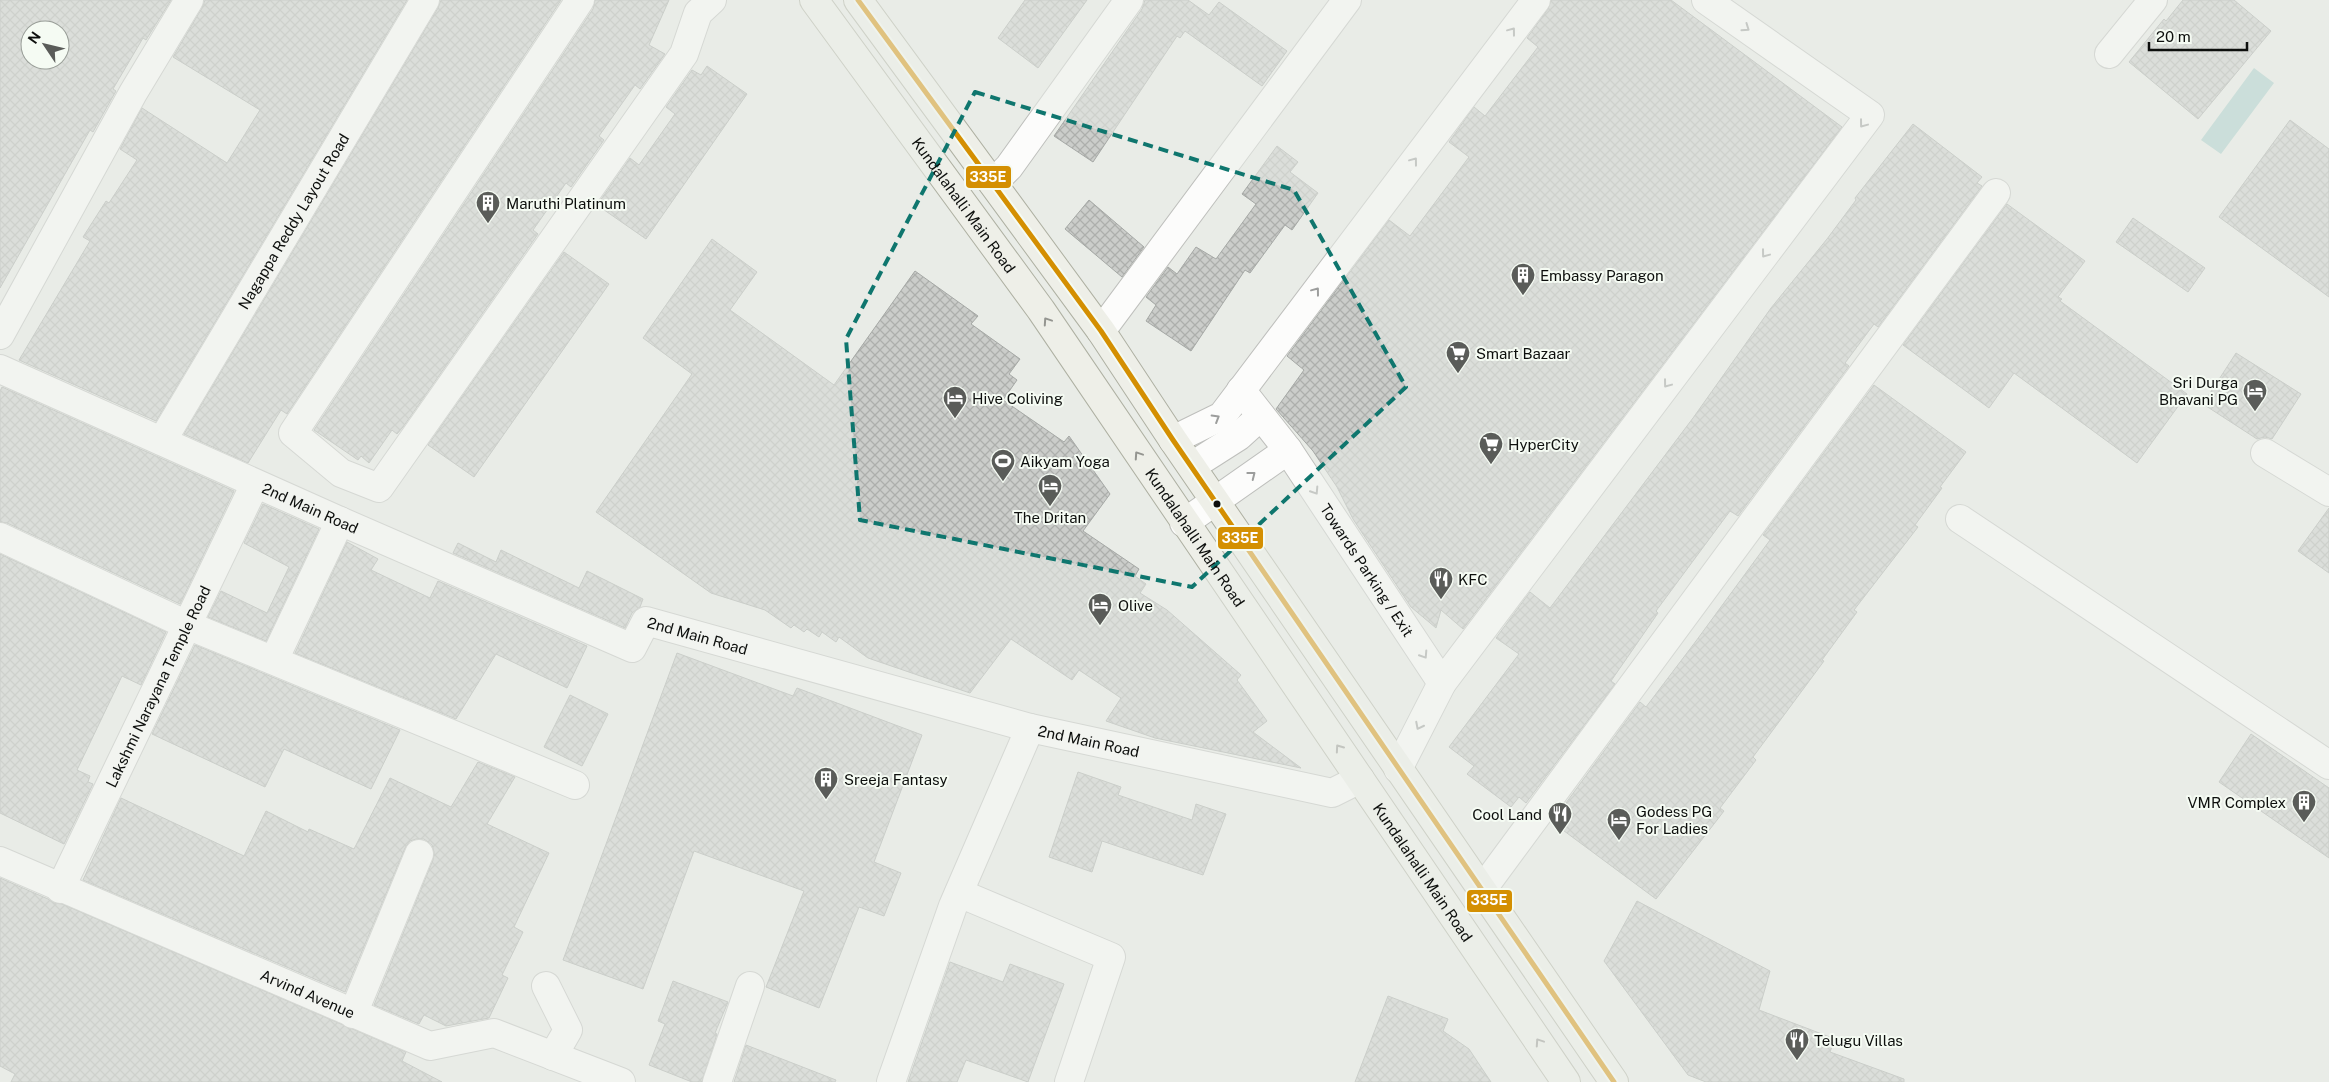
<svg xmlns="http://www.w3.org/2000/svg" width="2329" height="1082" font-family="'Public Sans',sans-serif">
	<defs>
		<pattern id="building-cross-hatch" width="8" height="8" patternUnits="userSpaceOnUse" patternTransform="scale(1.25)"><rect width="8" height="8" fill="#cbcdca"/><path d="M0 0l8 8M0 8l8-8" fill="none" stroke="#adafac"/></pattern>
	</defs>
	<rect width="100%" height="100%" fill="#e9ece7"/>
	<polygon fill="#a7ccc9" points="2254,68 2274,83 2221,154 2201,140"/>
	<g fill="url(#building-cross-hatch)" stroke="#a5a8a5" fill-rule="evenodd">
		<path d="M0 0H171L146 40 143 38 113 89 116 91 93 132 90 130 0 288ZM30 30H60V60H30Z"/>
		<polygon points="205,0 407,0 156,421 19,360 90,241 83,237 106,201 109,203 137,160 120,149 142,108 227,163 260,110 173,57 202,8"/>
		<polygon points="441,0 561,0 287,414 281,410 248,463 184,434 438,8"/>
		<polygon points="595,0 669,0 649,45 665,54 640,89 635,85 599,136 604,140 571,187 566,183 533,230 538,234 403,427 397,434 392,430 369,463 361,456 358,460 314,430 593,9"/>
		<polygon points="1025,0 1087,0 1038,68 998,38"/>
		<polygon points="1145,0 1188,0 1209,15 1219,2 1287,51 1262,86 1185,31 1180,38 1177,36 1093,162 1054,136 1142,9"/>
		<polygon points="1551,0 1671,0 1842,127 1463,629 1441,610 1436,628 1411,607 1353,519 1337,487 1313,451 1276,409 1304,370 1287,356 1389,220 1410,236 1469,157 1449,142 1474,107 1485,116 1538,47 1527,38 1548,9"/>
		<polygon points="2183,0 2234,0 2271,31 2198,119 2129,62 2164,19 2166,21"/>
		<polygon points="707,66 747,94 646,239 597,205 630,158 639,165 675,114 666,107 692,70 701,75"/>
		<polygon points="2290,120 2329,149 2329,297 2219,217"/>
		<polygon points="1913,124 1982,177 1977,183 1982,186 1878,327 1874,324 1845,363 1849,366 1738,516 1730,511 1656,611 1658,613 1611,681 1615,684 1526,803 1519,797 1511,807 1467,774 1474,766 1449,747 1519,654 1496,638 1530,592 1550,608 1693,418 1771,308 1827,239 1856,200 1855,198"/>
		<polygon points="1277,146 1298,162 1290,172 1318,193 1292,230 1285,225 1250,273 1245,270 1191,351 1146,321 1156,305 1146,297 1168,267 1177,274 1196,247 1216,259 1256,204 1242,194"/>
		<polygon points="1089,200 1144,247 1122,277 1065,229"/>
		<polygon points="2007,204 2085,261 2058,297 2062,299 2060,301 2187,394 2137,463 2014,373 1989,408 1903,345"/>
		<polygon points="2133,218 2205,268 2188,292 2116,242"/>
		<polygon points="712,239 757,272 730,310 834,385 915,271 978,316 971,324 1020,359 1009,374 1017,380 1003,400 1064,442 1069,436 1110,494 1083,531 1139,569 1135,576 1146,584 1140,593 1167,610 1241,675 1237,680 1267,721 1253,732 1301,768 1155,738 1106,721 1121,698 1079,670 1072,680 1011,639 970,693 868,658 839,637 836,642 822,632 819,637 807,629 804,632 794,625 791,628 765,610 711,593 596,512 692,374 643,338"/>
		<polygon points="564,252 609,284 474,477 428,445"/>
		<polygon points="2236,353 2301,394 2272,439 2265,437 2257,439 2203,404"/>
		<polygon points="1874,385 1966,452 1940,487 1942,488 1915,525 1918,527 1854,610 1857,612 1822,660 1824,661 1753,757 1756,760 1720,808 1724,811 1656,899 1552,822 1640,702 1646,707 1696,641 1770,540 1763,535"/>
		<polygon points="2,387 234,491 180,604 7,523 0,522 0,391"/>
		<polygon points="263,504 319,529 266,641 208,617 221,591 267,613 289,567 244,543"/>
		<polygon points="2329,508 2329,573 2298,551"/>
		<polygon points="347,542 378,559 371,570 430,598 438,581 587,646 567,688 496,654 456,719 295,653"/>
		<polygon points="458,543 496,562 501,550 579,588 587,571 643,599 640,607 632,613 625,628 453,553"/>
		<polygon points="0,554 166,632 141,685 122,676 77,770 90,776 88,782 93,784 64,844 0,813"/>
		<polygon points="195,645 400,730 371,789 284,749 265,787 152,734"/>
		<polygon points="677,653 793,696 797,688 922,735 874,862 901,873 884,916 859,907 819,1008 766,987 804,891 694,851 643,989 563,960"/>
		<polygon points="570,695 608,714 582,766 544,747"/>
		<polygon points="2251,734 2329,788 2329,858 2219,782"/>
		<polygon points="478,762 515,777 487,824 549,853 514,927 523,932 502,975 508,978 489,1018 446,1026 424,1015 419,1024 374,1005 433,860 434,852 432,845 424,839 416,839 410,841 405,848 345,992 83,880 121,798 244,856 266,811 308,832 309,829 354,849 390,778 451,807"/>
		<polygon points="1078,772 1121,787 1118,795 1192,820 1196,804 1226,814 1203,875 1102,841 1092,872 1049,857"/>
		<polygon points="0,878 48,899 54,903 62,904 406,1052 402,1061 442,1082 11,1082 15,1074 0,1066"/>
		<polygon points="1637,901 1770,971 1759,1010 1835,1039 1830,1052 1904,1079 1904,1082 1706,1082 1688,1075 1604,961"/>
		<polygon points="950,962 1003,982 1010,964 1064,984 1028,1082 966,1060 957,1082 908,1082"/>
		<polygon points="673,981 728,1002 715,1033 717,1034 702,1082 692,1082 649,1065 665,1024 658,1021"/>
		<polygon points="1388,996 1448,1019 1443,1031 1469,1049 1491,1082 1355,1082"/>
		<polygon points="746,1045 836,1080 835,1082 734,1082"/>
	</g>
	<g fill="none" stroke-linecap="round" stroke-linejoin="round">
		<defs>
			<g id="minor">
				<polyline points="580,0 293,433 341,473 379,488 684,54 698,13 712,0"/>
				<polyline points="2109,54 2153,0"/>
				<polyline points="993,183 1009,167 1129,0"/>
				<polyline points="1101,331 1347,0"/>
				<polyline points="0,335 133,93 189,0"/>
				<path id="s1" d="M0 369 340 521 632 648 646 621 1030 728 1332 793 1360 779"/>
				<path id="s2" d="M1241 390 1288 450 1442 683"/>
				<polyline points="1173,440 1222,416 1536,0"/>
				<path id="s3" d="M162 441 425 0"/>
				<polyline points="2265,453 2329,492"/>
				<polyline points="1192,466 1239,436 1261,416"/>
				<polyline points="1960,519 2329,765"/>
				<polyline points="1184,523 1288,450"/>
				<polyline points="0,537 187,625 575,785"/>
				<polyline points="274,660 340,521"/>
				<polyline points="1398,769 1442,683 1870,115 1706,0"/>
				<path id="s4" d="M0 861 430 1046 494 1033 621 1082"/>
				<path id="s5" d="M60 889 255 484"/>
				<polyline points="1481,891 1996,193"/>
				<polyline points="959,893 1111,957 1069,1082"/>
				<polyline points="546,986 568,1030 553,1056"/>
				<polyline points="353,1014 419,854"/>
				<polyline points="717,1082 750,986"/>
				<polyline points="891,1082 953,906 1030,728"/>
			</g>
			<g id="major">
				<path id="s6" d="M814 0 1041 310 1566 1082"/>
				<polyline points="858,0 1101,331 1173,440 1614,1082"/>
			</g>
		</defs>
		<use href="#minor" stroke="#bebfbc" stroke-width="30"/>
		<use href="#major" stroke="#aeb0a2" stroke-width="30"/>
		<use href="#minor" stroke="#fcfcfb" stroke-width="28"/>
		<use href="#major" stroke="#eeefe8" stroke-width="28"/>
		<defs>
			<polyline id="bus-1" points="858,0 1101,331 1173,440 1614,1082"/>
		</defs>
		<use href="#bus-1" stroke="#f5fbf3" stroke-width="9"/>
		<use href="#bus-1" stroke="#d48f02" stroke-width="5"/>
	</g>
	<defs><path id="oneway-chevron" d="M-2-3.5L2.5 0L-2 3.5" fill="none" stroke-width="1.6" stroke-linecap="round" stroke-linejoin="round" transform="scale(1.25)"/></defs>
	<g stroke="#9c9d9c">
		<use href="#oneway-chevron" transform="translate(1746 28) rotate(35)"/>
		<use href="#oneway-chevron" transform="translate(1512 31) rotate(-53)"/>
		<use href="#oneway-chevron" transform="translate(1863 124) rotate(127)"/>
		<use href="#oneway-chevron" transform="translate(1414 161) rotate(-53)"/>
		<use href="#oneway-chevron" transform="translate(1765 254) rotate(127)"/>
		<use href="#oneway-chevron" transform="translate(1316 291) rotate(-53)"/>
		<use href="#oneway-chevron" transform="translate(1667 384) rotate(127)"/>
		<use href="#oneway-chevron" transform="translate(1216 418) rotate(-31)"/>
		<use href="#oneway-chevron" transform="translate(1252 475) rotate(-38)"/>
		<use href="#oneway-chevron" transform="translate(1315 491) rotate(57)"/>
		<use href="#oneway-chevron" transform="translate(1424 655) rotate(57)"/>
		<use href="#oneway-chevron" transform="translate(1419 726) rotate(117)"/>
	</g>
	<g stroke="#949590">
		<use href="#oneway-chevron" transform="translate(1047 321) rotate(-124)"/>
		<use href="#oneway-chevron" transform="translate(1138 455) rotate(-124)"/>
		<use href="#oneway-chevron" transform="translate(1339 748) rotate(-125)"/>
		<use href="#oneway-chevron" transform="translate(1539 1042) rotate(-124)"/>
	</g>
	<path d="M0 0H2329V1082H0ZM975 92 1294 190 1406 387 1192 587 860 520 846 339Z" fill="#e9ece7" fill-opacity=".55" fill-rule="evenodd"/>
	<path fill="none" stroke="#0f766e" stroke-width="4" stroke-dasharray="10 6" stroke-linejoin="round" d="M975 92 1294 190 1406 387 1192 587 860 520 846 339Z"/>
	<defs>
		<symbol id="building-pin" viewBox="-11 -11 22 30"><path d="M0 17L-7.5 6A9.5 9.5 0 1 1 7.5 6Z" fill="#5a5c59" stroke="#f5fbf3"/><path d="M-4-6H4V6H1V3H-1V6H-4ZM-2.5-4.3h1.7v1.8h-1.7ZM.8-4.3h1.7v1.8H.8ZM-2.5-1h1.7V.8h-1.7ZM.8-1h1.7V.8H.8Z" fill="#fff"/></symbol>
		<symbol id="supermarket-pin" viewBox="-11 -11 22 30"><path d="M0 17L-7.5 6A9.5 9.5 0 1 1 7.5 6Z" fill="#5a5c59" stroke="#f5fbf3"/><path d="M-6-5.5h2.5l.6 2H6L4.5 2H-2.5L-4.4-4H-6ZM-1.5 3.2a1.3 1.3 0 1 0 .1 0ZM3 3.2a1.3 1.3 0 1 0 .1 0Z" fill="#fff"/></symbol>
		<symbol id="hotel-pin" viewBox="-11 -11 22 30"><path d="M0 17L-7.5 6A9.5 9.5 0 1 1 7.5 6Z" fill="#5a5c59" stroke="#f5fbf3"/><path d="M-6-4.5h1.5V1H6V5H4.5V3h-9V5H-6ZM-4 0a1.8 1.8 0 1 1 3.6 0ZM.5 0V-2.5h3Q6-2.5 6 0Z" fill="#fff"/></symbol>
		<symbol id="stadium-pin" viewBox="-11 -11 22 30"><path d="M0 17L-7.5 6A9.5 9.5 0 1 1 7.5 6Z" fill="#5a5c59" stroke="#f5fbf3"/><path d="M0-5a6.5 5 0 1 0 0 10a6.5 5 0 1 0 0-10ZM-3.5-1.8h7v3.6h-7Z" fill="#fff"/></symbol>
		<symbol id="restaurant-pin" viewBox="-11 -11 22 30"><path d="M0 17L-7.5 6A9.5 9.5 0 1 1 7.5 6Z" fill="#5a5c59" stroke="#f5fbf3"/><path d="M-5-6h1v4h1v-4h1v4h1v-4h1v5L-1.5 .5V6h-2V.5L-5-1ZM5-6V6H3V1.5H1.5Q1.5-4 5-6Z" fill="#fff"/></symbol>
	</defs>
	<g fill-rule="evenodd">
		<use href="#building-pin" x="474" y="189" width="28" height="38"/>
		<use href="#building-pin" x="1509" y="261" width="28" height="38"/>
		<use href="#supermarket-pin" x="1444" y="339" width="28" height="38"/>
		<use href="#hotel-pin" x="2241" y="377" width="28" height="38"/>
		<use href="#hotel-pin" x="941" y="384" width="28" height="38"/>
		<use href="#supermarket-pin" x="1477" y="430" width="28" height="38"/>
		<use href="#stadium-pin" x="989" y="447" width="28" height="38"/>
		<use href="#hotel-pin" x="1036" y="472" width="28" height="38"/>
		<use href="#restaurant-pin" x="1427" y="565" width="28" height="38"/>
		<use href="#hotel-pin" x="1086" y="591" width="28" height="38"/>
		<use href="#building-pin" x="812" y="765" width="28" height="38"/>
		<use href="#building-pin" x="2290" y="788" width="28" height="38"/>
		<use href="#restaurant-pin" x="1546" y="800" width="28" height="38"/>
		<use href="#hotel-pin" x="1605" y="806" width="28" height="38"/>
		<use href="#restaurant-pin" x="1783" y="1026" width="28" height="38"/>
	</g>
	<circle fill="#0d0f0d" stroke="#f5fbf3" stroke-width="2" cx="1217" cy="504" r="4.5"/>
	<g text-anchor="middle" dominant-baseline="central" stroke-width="4" stroke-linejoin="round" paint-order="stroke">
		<g font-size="15" fill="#0d0f0d" stroke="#f5fbf3" text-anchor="start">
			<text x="506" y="203">Maruthi Platinum</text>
			<text x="1540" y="275">Embassy Paragon</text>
			<text x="1476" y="353">Smart Bazaar</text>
			<text x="2238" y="382" text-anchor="end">Sri Durga<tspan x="2238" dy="17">Bhavani PG</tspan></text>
			<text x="972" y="398">Hive Coliving</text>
			<text x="1508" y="444">HyperCity</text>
			<text x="1020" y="461">Aikyam Yoga</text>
			<text x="1050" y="517" text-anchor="middle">The Dritan</text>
			<text x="1458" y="579">KFC</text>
			<text x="1118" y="605">Olive</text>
			<text x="844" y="779">Sreeja Fantasy</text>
			<text x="2286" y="802" text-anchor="end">VMR Complex</text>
			<text x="1636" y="811">Godess PG<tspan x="1636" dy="17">For Ladies</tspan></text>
			<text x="1542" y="814" text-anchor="end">Cool Land</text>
			<text x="1814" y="1040">Telugu Villas</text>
		</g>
		<g font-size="15" fill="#0d0f0d" stroke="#f5fbf3">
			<text stroke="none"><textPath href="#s6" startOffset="254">Kundalahalli Main Road</textPath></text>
			<text stroke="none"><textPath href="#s3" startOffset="256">Nagappa Reddy Layout Road</textPath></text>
			<text stroke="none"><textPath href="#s1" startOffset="340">2nd Main Road</textPath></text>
			<text stroke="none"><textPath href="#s6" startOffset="659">Kundalahalli Main Road</textPath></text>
			<text stroke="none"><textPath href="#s2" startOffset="220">Towards Parking / Exit</textPath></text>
			<text stroke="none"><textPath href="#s1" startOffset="775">2nd Main Road</textPath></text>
			<text stroke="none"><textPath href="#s5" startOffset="225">Lakshmi Narayana Temple Road</textPath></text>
			<text stroke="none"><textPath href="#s1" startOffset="1180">2nd Main Road</textPath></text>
			<text stroke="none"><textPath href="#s6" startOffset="1064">Kundalahalli Main Road</textPath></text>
			<text stroke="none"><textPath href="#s4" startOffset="335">Arvind Avenue</textPath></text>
		</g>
	</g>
	<g stroke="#f5fbf3" stroke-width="2">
		<rect x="965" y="165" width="47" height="24" rx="5" fill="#d48f02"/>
		<rect x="1217" y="526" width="47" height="24" rx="5" fill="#d48f02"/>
		<rect x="1466" y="889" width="47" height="24" rx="5" fill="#d48f02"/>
	</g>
	<g font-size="14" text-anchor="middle" font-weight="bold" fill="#fff">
		<text x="988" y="182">335E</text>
		<text x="1240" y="543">335E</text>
		<text x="1489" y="905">335E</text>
	</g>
	<g transform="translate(45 45) rotate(305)"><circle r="24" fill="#f5fbf3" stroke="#989d97"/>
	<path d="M0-4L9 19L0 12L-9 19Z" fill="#5a5c59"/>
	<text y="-8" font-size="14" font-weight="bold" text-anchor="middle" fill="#0d0f0d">N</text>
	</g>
	<path d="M2149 42v8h98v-8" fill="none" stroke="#0d0f0d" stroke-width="2.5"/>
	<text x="2156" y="42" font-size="15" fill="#0d0f0d" stroke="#f5fbf3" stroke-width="4" paint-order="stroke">20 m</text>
</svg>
